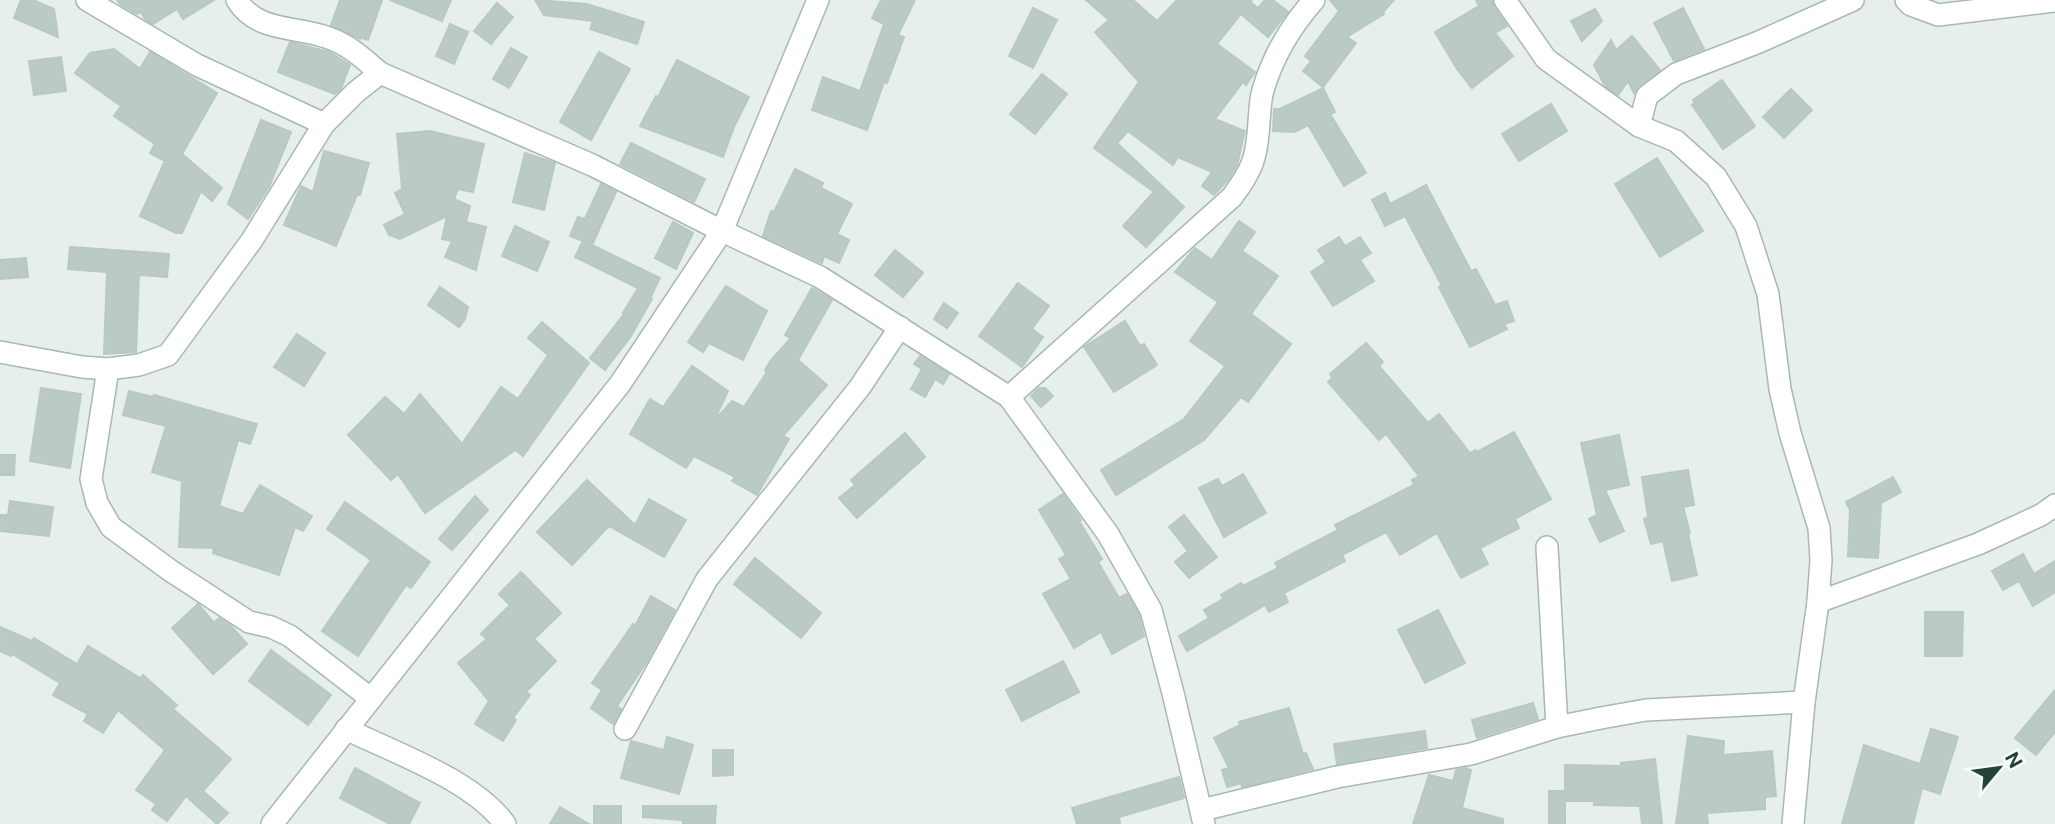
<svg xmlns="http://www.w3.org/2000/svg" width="2055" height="824" font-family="'Public Sans',sans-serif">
	<rect width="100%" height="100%" fill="#e6efeb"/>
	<g fill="#bbcac4" stroke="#b8c9c2" stroke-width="2">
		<polygon points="21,0 33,0 54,9 58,37 14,18"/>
		<polygon points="117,0 214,0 183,19 177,9 153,24 145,19 141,12 137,14 120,4"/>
		<polygon points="340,0 382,0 368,40 360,37 360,39 331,25"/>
		<polygon points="390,0 451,0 442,21"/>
		<polygon points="535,0 587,4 644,22 637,44 590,29 593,21 544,15"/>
		<polygon points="881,0 915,0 898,35 904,37 887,83 884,82 867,130 812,110 823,77 860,91 884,24 872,18"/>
		<polygon points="1086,0 1133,0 1157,21 1177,0 1252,0 1250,2 1258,8 1265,0 1273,0 1288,12 1268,37 1241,14 1217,44 1255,72 1246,85 1243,82 1215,119 1245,131 1237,165 1228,180 1214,195 1202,186 1212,172 1178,157 1173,165 1128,131 1117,143 1161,185 1159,187 1161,185 1184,207 1146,247 1123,226 1154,192 1094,148 1139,82 1095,32 1109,20"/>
		<polygon points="1330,0 1394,0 1383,12 1384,14 1347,37 1356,43 1323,87 1303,71 1311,61 1305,56 1339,11"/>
		<polygon points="1476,0 1492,0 1494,7 1507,26 1495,33 1513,56 1472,88 1457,69 1435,32 1479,6"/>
		<polygon points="497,3 513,17 491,44 474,31"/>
		<polygon points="1033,8 1057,20 1033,68 1009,56"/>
		<polygon points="1683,8 1704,49 1674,61 1654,23"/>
		<polygon points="1595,9 1602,21 1582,41 1571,21"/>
		<polygon points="450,24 468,32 454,64 436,56"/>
		<polygon points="1632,36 1660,70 1639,86 1634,93 1628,81 1618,95 1605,86 1594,65 1611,40 1616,50"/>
		<polygon points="290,42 329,52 350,65 341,89 335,94 278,72"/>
		<polygon points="511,48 527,57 509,88 493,79"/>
		<polygon points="114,49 140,69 150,52 217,93 182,154 222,188 212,201 201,191 182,233 176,233 140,216 165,161 150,153 155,144 114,116 121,106 75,73 90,53"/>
		<polygon points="599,52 630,69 591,140 560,122"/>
		<polygon points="61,57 66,91 34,95 29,61"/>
		<polygon points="677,60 749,97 734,127 723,157 640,126 656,96 658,97"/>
		<polygon points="1042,74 1067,94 1035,134 1010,114"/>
		<polygon points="1722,80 1755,126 1723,149 1692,105 1695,103 1693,100"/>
		<polygon points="1323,88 1335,112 1330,114 1366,173 1344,186 1308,125 1295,132 1273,131 1274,109 1280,109"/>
		<polygon points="1791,89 1812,110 1784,138 1763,117"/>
		<polygon points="1551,104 1567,131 1519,161 1502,134"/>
		<polygon points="261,120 291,132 269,187 248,219 228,204"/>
		<polygon points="430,131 484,144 473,192 458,189 454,199 470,206 466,222 486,227 476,270 445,257 452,241 442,239 447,216 400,239 389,235 384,225 405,214 395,193 402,189 397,134"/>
		<polygon points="631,143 705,179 694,202 620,164"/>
		<polygon points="324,151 369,163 360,195 357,195 336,246 284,225 301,186 313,192"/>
		<polygon points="525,153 555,163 544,210 513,202"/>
		<polygon points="1657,158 1703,231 1660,257 1615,184"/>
		<polygon points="795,169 823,183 821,188 852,204 837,234 849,240 839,263 824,256 822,263 763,236 771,211 774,212"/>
		<polygon points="601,184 616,192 592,245 660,278 650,298 652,299 631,336 605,370 590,358 624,314 623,313 638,288 575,257 583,241 570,236 578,217 585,219"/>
		<polygon points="1426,185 1471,271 1476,269 1495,305 1507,301 1514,321 1504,324 1507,329 1470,347 1439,287 1442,286 1405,216 1385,226 1372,200 1385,193 1390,204"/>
		<polygon points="1239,221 1255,232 1242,251 1278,276 1251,314 1291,344 1248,402 1241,397 1204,440 1116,495 1101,470 1184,419 1225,366 1190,341 1218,302 1175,272 1195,248 1212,260"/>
		<polygon points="673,222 693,233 676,269 655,258"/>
		<polygon points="515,226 549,242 537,271 502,256"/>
		<polygon points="1339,237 1345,246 1360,237 1371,253 1360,260 1374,281 1333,306 1311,272 1326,262 1318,250"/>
		<polygon points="70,247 169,254 167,277 139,275 136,352 104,354 107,272 68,269"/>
		<polygon points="895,250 923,273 903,297 875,275"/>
		<polygon points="26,258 28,277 0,279 0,260"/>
		<polygon points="1018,283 1049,306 1032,329 1043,337 1022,367 979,336"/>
		<polygon points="726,286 767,311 743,360 709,343 703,352 688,342"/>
		<polygon points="440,287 468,307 465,319 459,327 428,305"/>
		<polygon points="812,288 832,300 798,360 827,385 783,436 789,439 757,495 732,481 735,477 694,456 686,468 630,434 650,399 663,407 692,366 728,391 714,421 732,401 744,407 767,372 765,370 771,360 791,338 785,335"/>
		<polygon points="944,303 958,313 947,328 934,319"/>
		<polygon points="1125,321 1140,346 1144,344 1157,365 1114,392 1084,347"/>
		<polygon points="542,322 589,363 523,456 515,450 425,513 398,474 391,480 348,435 385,397 404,414 420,394 462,444 501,387 518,399 548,355 528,338"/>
		<polygon points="297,334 325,353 304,386 274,367"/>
		<polygon points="1366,343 1383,362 1379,366 1428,423 1439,414 1470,453 1476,450 1477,452 1514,432 1551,499 1515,519 1519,528 1480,548 1488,564 1461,578 1437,533 1400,555 1386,532 1342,555 1345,561 1284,593 1288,602 1269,612 1265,605 1187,651 1179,636 1209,618 1204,610 1223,599 1221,595 1241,583 1243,586 1278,568 1275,563 1338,530 1335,525 1414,485 1412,480 1419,476 1386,434 1379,440 1328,382 1332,378 1330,374"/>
		<polygon points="920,356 949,374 943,384 935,379 925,397 911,389 922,369 914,364"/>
		<polygon points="41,388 81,394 70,468 30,461"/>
		<polygon points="1039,388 1045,388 1053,396 1041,407 1031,396"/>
		<polygon points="129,391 153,397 154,395 257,424 250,444 238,440 219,506 243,514 260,485 312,516 303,531 295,527 279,575 213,553 214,548 179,547 182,481 152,472 166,426 123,415"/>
		<polygon points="905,433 925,457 857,518 839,498 855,485 851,480"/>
		<polygon points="1619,435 1629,485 1605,490 1624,531 1600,542 1589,519 1597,515 1581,443"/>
		<polygon points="0,455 15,455 14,475 0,475"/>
		<polygon points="1688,470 1694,505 1683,507 1690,533 1688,534 1697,575 1672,581 1663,541 1651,544 1644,519 1648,517 1642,477"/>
		<polygon points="1243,474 1266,513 1224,537 1199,488 1218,479 1222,486"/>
		<polygon points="1893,477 1901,492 1881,503 1878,558 1848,556 1850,510 1846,502"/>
		<polygon points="587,480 635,525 649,499 686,520 664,557 609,526 572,565 537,532"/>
		<polygon points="1063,494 1081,520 1079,521 1102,559 1098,562 1119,598 1127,594 1139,615 1144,636 1112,654 1101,632 1074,648 1043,594 1071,579 1059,559 1066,555 1039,510"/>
		<polygon points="475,496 488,510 452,550 439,539"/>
		<polygon points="10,501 53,507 49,536 0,531 0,515 8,515"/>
		<polygon points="345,502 430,562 411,588 406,585 358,656 322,631 371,560 327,529"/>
		<polygon points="1184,515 1217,557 1189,578 1175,562 1188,551 1169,527"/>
		<polygon points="2023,554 2034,574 2055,561 2055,592 2033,606 2019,581 2003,590 1992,571"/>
		<polygon points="755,558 821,613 801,638 734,584"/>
		<polygon points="521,572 561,613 534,639 556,661 526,692 530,695 513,718 516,720 503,741 475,724 489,701 458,663 487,639 481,634 510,605 499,594"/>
		<polygon points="651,596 675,610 646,663 617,706 621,709 613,724 591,708 602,690 592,683 633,624 635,626"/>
		<polygon points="198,604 214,623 219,618 231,626 247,644 213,674 172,628"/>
		<polygon points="1438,610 1465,663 1425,683 1398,630"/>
		<polygon points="1925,612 1963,612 1962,656 1925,656"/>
		<polygon points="0,627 32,641 34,638 77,664 88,646 140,678 143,675 177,705 173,709 231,759 203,791 228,813 217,824 186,796 167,821 152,810 156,804 136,790 165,750 118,710 103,733 84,721 88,714 53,695 60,683 12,654 11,656 0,651"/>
		<polygon points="271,650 331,695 308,725 249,681"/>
		<polygon points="1063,661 1079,692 1022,721 1006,690"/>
		<polygon points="2055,690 2055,732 2036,755 2015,738"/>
		<polygon points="1533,703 1538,719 1477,738 1472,720"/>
		<polygon points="1289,708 1303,754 1306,753 1313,769 1242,787 1241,783 1227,787 1222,770 1229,768 1214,738 1240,725 1239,722"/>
		<polygon points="1931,729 1958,737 1940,794 1922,788 1913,824 1842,824 1864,745 1920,764"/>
		<polygon points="1425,731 1427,748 1337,764 1334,744"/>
		<polygon points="1688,736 1724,741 1723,755 1772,751 1776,796 1765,797 1765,809 1707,813 1708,824 1676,824"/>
		<polygon points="667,737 693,745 679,794 621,778 631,741 664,750"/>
		<polygon points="713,750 733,750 733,775 713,776"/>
		<polygon points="1655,759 1662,824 1642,824 1640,806 1594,805 1594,801 1565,801 1565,824 1549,824 1549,791 1565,791 1565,765 1621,766 1621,763"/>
		<polygon points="355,768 420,803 409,824 390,824 340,798"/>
		<polygon points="1466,768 1471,770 1462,808 1503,819 1503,824 1413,824 1429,775 1453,781 1456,770"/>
		<polygon points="1179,777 1184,798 1119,817 1120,824 1077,824 1072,808"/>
		<rect x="594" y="806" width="27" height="18"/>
		<polygon points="643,806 716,806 715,824 683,824 683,820 643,817"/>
		<polygon points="560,807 589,824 550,824"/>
	</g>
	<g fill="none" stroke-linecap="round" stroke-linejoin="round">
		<defs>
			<g id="minor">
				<polyline points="87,0 197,65 324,124"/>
				<path d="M237 0C256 32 295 26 326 37 348 44 363 58 380 73"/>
				<polyline points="1505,0 1546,59 1639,126 1676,141 1716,177 1746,226 1768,294 1780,389 1790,433 1819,528 1821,560 1818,602 1804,702 1793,824"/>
				<polyline points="1906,0 1911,5 1938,15 2055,1"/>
				<polyline points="1639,126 1647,96 1676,74 1759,42 1853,0"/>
				<polyline points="0,352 82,367 108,369 139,365 168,355 252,240 324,124 356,92 380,73 592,165 722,231 820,277 1009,397 1108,534 1151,610 1173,693 1204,824"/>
				<polyline points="108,369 91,479 97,503 111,527 171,571 249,622 271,627 290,636 370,698"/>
				<path d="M1009 397 1232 197C1253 169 1257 157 1259 122 1260 112 1260 100 1263 90 1273 56 1291 26 1314 0"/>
				<polyline points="1547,547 1557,727"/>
				<polyline points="1818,602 1978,544 2041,515 2055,505"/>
				<path d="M346 729C395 753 473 780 505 824"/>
				<polyline points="625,729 707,579 860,387 900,327"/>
				<polyline points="1202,810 1337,777 1471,754 1557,727 1601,718 1646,710 1804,702"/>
				<polyline points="272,824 620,384 722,231 818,0"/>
			</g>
		</defs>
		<use href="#minor" stroke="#a8b8b2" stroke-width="24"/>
		<use href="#minor" stroke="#fff" stroke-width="21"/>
	</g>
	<g transform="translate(1999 768) rotate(61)" stroke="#f7fbf9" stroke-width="5" paint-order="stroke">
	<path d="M0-5L12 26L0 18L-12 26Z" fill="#24423a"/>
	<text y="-10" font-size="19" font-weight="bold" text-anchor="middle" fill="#24423a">N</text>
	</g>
</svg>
